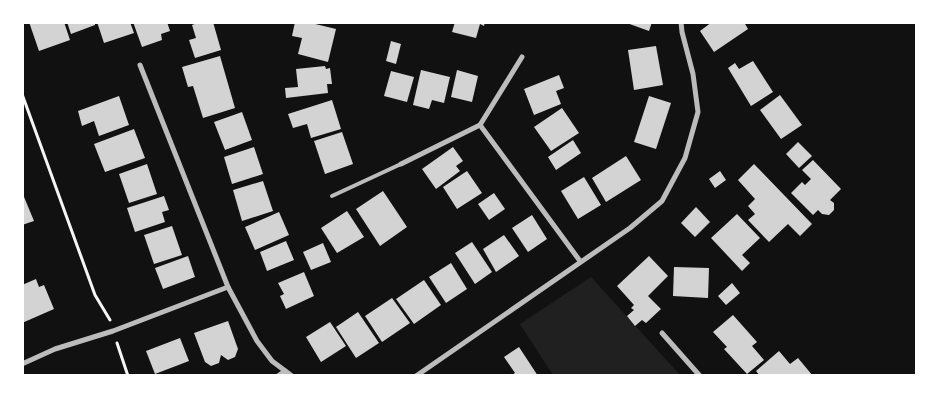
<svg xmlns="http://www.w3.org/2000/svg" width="939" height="398" font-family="'Work Sans',sans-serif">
	<rect width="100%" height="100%" fill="#111"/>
	<polygon fill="#202020" points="591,277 680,375 553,375 520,324"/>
	<g fill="#d3d3d3">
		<polygon points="29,22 64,22 70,40 39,51"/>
		<polygon points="67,22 95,22 95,25 71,34"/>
		<polygon points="97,22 130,22 134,33 104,43"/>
		<polygon points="133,22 167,22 170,31 161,34 162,40 142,47"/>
		<polygon points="200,22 213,22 221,50 195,58 189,40 196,38 192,25"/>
		<polygon points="295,22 307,22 336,29 328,62 298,54 302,38 292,36"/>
		<polygon points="455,22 485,22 484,26 480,24 476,38 452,32"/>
		<polygon points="624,22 652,22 649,31"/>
		<polygon points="712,22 744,22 748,29 714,52 700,31"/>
		<polygon points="391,41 401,44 396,64 386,61"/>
		<polygon points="656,46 663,85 634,90 628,50"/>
		<polygon points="220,56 235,108 203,118 193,86 188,87 182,67"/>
		<polygon points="753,61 773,92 751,106 728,68 735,63 739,69"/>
		<polygon points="325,66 326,69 330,68 332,84 327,84 328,93 286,98 285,88 298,87 296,69"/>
		<polygon points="421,70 450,77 444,103 432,100 429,109 413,105"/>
		<polygon points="457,70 478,76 472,102 451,97"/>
		<polygon points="391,71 414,77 407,102 384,96"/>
		<polygon points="559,75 564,88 556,91 561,104 534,115 524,89"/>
		<polygon points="780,95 802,125 781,139 760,110"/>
		<polygon points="119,96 129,125 99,136 94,121 82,126 78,111"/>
		<polygon points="649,96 671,103 656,149 634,142"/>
		<polygon points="332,100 341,129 311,138 307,124 293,128 288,114"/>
		<polygon points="562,108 579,133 551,151 534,127"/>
		<polygon points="242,112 252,140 225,150 214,122"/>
		<polygon points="134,129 145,158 105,172 94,144"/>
		<polygon points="342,132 353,164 325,174 314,141"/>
		<polygon points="573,140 581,153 556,170 548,157"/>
		<polygon points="798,142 812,156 799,168 786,154"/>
		<polygon points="254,147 263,174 232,184 224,157"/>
		<polygon points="453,147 463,161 456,166 460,171 436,189 422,169"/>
		<polygon points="626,156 641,180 606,202 592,178"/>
		<polygon points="813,160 841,189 830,200 834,203 834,210 829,215 822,214 818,210 813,215 791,193 802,182 805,185 811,179 802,170"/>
		<polygon points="147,164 157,194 129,203 119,174"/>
		<polygon points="754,164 812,224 800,236 788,224 769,242 748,220 755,214 748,206 755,199 738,180"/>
		<polygon points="467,171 482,193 457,209 443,187"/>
		<polygon points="720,171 726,180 715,188 709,179"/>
		<polygon points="584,177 601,205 578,219 561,191"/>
		<polygon points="263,181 273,211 242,221 233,190"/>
		<polygon points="383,191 407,227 380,246 356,209"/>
		<polygon points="22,192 34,221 22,225"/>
		<polygon points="494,193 505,209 489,220 478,204"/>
		<polygon points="164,196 169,210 162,212 165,222 135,232 127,208"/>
		<polygon points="696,207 710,222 695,237 681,223"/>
		<polygon points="347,211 364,237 337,253 321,228"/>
		<polygon points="279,212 289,235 255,250 245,227"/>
		<polygon points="737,214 760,238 742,255 750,263 742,271 711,238"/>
		<polygon points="532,215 547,239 528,252 512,228"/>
		<polygon points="172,226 182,255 154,264 144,235"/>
		<polygon points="504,235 519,256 496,272 483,249"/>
		<polygon points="286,241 294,260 267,271 260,252"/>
		<polygon points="472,242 492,272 475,284 455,253"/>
		<polygon points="323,243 331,262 311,270 303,252"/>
		<polygon points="188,256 195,277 163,289 155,268"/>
		<polygon points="649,256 668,276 648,296 661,309 646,323 642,320 635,326 627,316 634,310 631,308 634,305 617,286"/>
		<polygon points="451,263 467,289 446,303 429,277"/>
		<polygon points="674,267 709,268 708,298 673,296"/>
		<polygon points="304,272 314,296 286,309 280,296 284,294 278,283"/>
		<polygon points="36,279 39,287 44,285 54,309 22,323 22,285"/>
		<polygon points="424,280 441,305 414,324 396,299"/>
		<polygon points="732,283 740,293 726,305 718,296"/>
		<polygon points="392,298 410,323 382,342 365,316"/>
		<polygon points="358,312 379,343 356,358 336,327"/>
		<polygon points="733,315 757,342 752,346 764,360 747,374 724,349 727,347 713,332"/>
		<polygon points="228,321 238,349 235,357 228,360 221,355 219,363 211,366 205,362 194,333"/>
		<polygon points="330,322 346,346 321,362 306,337"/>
		<polygon points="180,338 189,361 155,374 146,351"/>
		<polygon points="519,347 538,376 510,376 515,373 504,357"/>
		<polygon points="779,351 790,364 798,358 813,376 760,376 756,371"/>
	</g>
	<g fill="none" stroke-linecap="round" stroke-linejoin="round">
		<g stroke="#f5f5f5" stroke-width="3">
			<polyline points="22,94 95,295 110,320"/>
			<polyline points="117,343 128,376"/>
		</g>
		<polyline stroke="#bcbcbc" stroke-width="4" points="332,196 401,164"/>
		<g stroke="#bcbcbc" stroke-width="5">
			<polyline points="522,57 480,125 580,261"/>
			<polyline points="140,65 228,287 257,341 272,361 292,376"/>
			<polyline points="401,164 480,125"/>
			<polyline points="662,333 700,376"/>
			<polyline points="22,364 55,349 113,331 228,287"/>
			<polyline points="278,376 285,371"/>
			<polyline points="416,376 630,228 662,201 685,158 698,112 693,74 682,32 681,22"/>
		</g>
	</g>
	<rect width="939" height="398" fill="none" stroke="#ffffff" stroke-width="48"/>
</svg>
